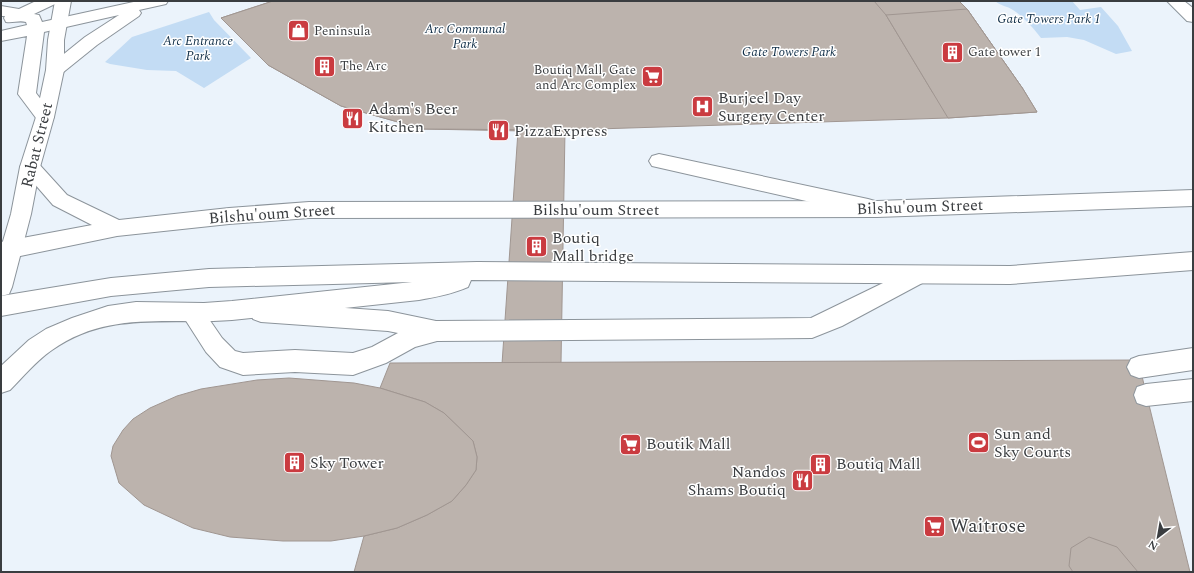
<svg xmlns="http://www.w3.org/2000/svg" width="1194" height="573" font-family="Spectral,serif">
	<rect width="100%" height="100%" fill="#ebf3fb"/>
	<g fill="#c3dcf4">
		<path d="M995 1H1072L1080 10 1101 7 1118 26 1132 51 1116 54 1084 40 1067 37 1041 38C1033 28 1024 17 1013 10 1007 6 1001 6 995 1Z"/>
		<polygon points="209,12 214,20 251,58 204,88 176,71 147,70 110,64 105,62 132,37"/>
	</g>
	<g fill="#bcb3ad" stroke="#a09691">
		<polygon points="273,1 282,1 314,34 382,67 451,91 506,88 558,75 591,56 609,30 611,1 674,1 681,16 665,54 640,83 597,109 524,131 423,129 341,106 268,65 221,18"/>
		<polygon points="273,1 959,1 967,9 1023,89 1037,112 948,118 565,130 423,129 341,106 268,65 221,18"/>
		<polygon points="874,1 959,1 967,9 1023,89 1001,90 1005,96 970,97 967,91 933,93 886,15"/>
		<polygon points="967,9 1023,89 1037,112 948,118 886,15"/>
		<polygon points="565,130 561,363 502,364 518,131"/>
		<polygon points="1138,360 1190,572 354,572 364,536 397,528 427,515 452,501 466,485 476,470 477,457 473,441 444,413 425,402 380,388 390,363"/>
		<polygon points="289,378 354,383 380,388 425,402 444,413 473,441 477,457 476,470 466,485 452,501 427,515 397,528 364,536 331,541 283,541 230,537 193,528 144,505 119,483 111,456 113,446 123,430 133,419 150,408 177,396 201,389 257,380"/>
		<polygon points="1089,537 1117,547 1138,572 1073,572 1069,566 1071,548"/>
	</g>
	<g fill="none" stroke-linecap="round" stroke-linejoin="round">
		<defs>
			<g id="minor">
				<polygon points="55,1 71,1 64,40 64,70 54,117 40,167 31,214 12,287 9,294 1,296 1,248 11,214 20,167 36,117 46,70 48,40"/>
				<polygon points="1167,1 1184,1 1193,8 1193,22 1187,21"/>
				<polygon points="659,154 868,199 875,201 878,207 875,213 868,215 652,166 649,161 652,156"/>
				<polygon points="918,266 926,269 929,275 926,281 842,326 812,338 437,341 415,347 386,363 353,375 295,372 243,375 220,367 206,352 181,313 184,306 192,303 200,306 222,338 235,351 243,353 295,350 353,353 372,347 398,333 388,331 261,322 253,319 250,312 253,305 261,302 388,311 436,321 811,318"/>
				<polygon points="1193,348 1193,370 1139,378 1131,375 1127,367 1131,359 1139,356"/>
				<polygon points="1193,379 1193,401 1146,406 1137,403 1134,395 1137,387 1146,384"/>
			</g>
			<g id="major">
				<path d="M36 1H57L55 4 34 14 39 15 42 22 138 1H168L166 4 139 10 141 13 139 16 97 45 61 74 55 76 49 74 46 70 49 66 85 37 119 15 44 32 36 93 54 117 51 122 45 123 39 122 18 94 27 36 1 41V31L27 25 26 22C19 20 14 23 6 22L4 18 5 16H1V6L19 9Z"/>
				<polygon points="30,160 37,162 67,195 119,220 229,208 309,202 877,201 1193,190 1193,206 877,217 309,218 229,224 117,236 1,260 1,242 92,225 53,205 20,167 23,162"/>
				<path d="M1193 252V270L1010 284 471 280 468 287C452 294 436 297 419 300L232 320C168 325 109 310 52 350 36 361 23 377 10 390L1 393V366L29 340 46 329 72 318 108 306 136 302 204 303 232 301 412 282 209 287 111 296 1 316V296L111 278 209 269 477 262 1010 266Z"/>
			</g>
		</defs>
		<use href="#minor" stroke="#8c949b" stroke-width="2"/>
		<use href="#major" stroke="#8c949b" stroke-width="2"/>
		<use href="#minor" fill="#fff" fill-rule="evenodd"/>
		<use href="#major" fill="#fff" fill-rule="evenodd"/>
	</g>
	<defs>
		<symbol id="shop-square" viewBox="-11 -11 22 22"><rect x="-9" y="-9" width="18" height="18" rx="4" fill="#ca3b40" stroke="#fff"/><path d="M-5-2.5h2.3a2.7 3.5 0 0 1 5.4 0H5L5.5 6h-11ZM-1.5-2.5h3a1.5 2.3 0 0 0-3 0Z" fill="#fff"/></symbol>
		<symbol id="building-square" viewBox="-11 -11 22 22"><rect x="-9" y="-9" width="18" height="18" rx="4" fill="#ca3b40" stroke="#fff"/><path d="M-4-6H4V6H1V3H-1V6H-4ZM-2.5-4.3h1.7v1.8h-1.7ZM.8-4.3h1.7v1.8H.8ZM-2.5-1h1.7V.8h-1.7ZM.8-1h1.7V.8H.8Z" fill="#fff"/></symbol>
		<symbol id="supermarket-square" viewBox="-11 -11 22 22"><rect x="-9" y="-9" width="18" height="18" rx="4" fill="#ca3b40" stroke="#fff"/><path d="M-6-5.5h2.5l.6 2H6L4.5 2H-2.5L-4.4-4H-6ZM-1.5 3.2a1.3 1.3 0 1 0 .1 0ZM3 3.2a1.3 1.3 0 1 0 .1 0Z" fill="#fff"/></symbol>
		<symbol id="hospital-square" viewBox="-11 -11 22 22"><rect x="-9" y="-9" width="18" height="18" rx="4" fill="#ca3b40" stroke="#fff"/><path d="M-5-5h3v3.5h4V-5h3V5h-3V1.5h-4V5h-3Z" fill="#fff"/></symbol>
		<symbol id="restaurant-square" viewBox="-11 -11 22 22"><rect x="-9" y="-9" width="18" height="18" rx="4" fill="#ca3b40" stroke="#fff"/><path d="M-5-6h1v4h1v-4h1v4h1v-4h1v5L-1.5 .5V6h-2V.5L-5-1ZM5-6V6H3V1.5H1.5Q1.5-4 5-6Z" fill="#fff"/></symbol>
		<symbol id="stadium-square" viewBox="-11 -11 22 22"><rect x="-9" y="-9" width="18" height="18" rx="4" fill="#ca3b40" stroke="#fff"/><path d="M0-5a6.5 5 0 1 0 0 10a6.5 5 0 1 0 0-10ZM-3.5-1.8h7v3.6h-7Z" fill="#fff"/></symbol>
	</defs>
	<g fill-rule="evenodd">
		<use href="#shop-square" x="286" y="18" width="25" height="25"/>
		<use href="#building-square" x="940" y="40" width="25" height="25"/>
		<use href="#building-square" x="312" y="54" width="25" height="25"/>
		<use href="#supermarket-square" x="640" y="64" width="25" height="25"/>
		<use href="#hospital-square" x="690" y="94" width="25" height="25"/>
		<use href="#restaurant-square" x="340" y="106" width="25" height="25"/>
		<use href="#restaurant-square" x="486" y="118" width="25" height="25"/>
		<use href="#building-square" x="524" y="234" width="25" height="25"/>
		<use href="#stadium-square" x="966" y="430" width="25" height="25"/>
		<use href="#supermarket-square" x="618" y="432" width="25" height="25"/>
		<use href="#building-square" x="282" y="450" width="25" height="25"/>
		<use href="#building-square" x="808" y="452" width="25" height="25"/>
		<use href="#restaurant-square" x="790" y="468" width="25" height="25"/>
		<use href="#supermarket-square" x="922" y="514" width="25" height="25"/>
	</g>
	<g text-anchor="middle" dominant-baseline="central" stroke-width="3" stroke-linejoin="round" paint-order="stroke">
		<g font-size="13" font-style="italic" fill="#112f48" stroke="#fff">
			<text x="1049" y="19">Gate Towers Park 1</text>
			<text x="465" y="29">Arc Communal<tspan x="465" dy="15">Park</tspan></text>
			<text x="198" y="41">Arc Entrance<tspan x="198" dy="15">Park</tspan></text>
			<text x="789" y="52">Gate Towers Park</text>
		</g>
		<g font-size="13" fill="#3a3d40" stroke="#fff" text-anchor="start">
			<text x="314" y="31">Peninsula</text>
			<text x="968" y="52">Gate tower 1</text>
			<text x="340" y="66">The Arc</text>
			<text x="636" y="70" text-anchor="end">Boutiq Mall, Gate<tspan x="636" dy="15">and Arc Complex</tspan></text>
		</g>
		<g font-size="16" fill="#3a3d40" stroke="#fff" text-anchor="start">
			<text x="718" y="98">Burjeel Day<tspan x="718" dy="18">Surgery Center</tspan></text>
			<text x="368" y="109">Adam's Beer<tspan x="368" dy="18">Kitchen</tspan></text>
			<text x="514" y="131">PizzaExpress</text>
			<text x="552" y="238">Boutiq<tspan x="552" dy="18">Mall bridge</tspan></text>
			<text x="994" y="434">Sun and<tspan x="994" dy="18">Sky Courts</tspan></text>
			<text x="646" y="444">Boutik Mall</text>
			<text x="310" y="463">Sky Tower</text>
			<text x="836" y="464">Boutiq Mall</text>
			<text x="786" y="472" text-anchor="end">Nandos<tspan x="786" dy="18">Shams Boutiq</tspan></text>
		</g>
		<g font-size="16" fill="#3a3d40" stroke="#fff">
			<text transform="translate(37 145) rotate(-76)">Rabat Street</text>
			<text transform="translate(920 207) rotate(-2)">Bilshu'oum Street</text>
			<text x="596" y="210">Bilshu'oum Street</text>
			<text transform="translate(272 214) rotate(-4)">Bilshu'oum Street</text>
		</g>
		<g font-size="19" fill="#3a3d40" stroke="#fff" text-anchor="start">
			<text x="950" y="526">Waitrose</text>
		</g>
	</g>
	<rect width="1194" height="573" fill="none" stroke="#3a3d40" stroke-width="4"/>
	<g transform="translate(1158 537) rotate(211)" stroke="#ffffff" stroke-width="3" paint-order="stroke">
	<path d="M0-3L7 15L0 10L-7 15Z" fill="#3a3d40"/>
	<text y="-6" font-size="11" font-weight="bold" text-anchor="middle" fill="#3a3d40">N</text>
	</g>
</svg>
